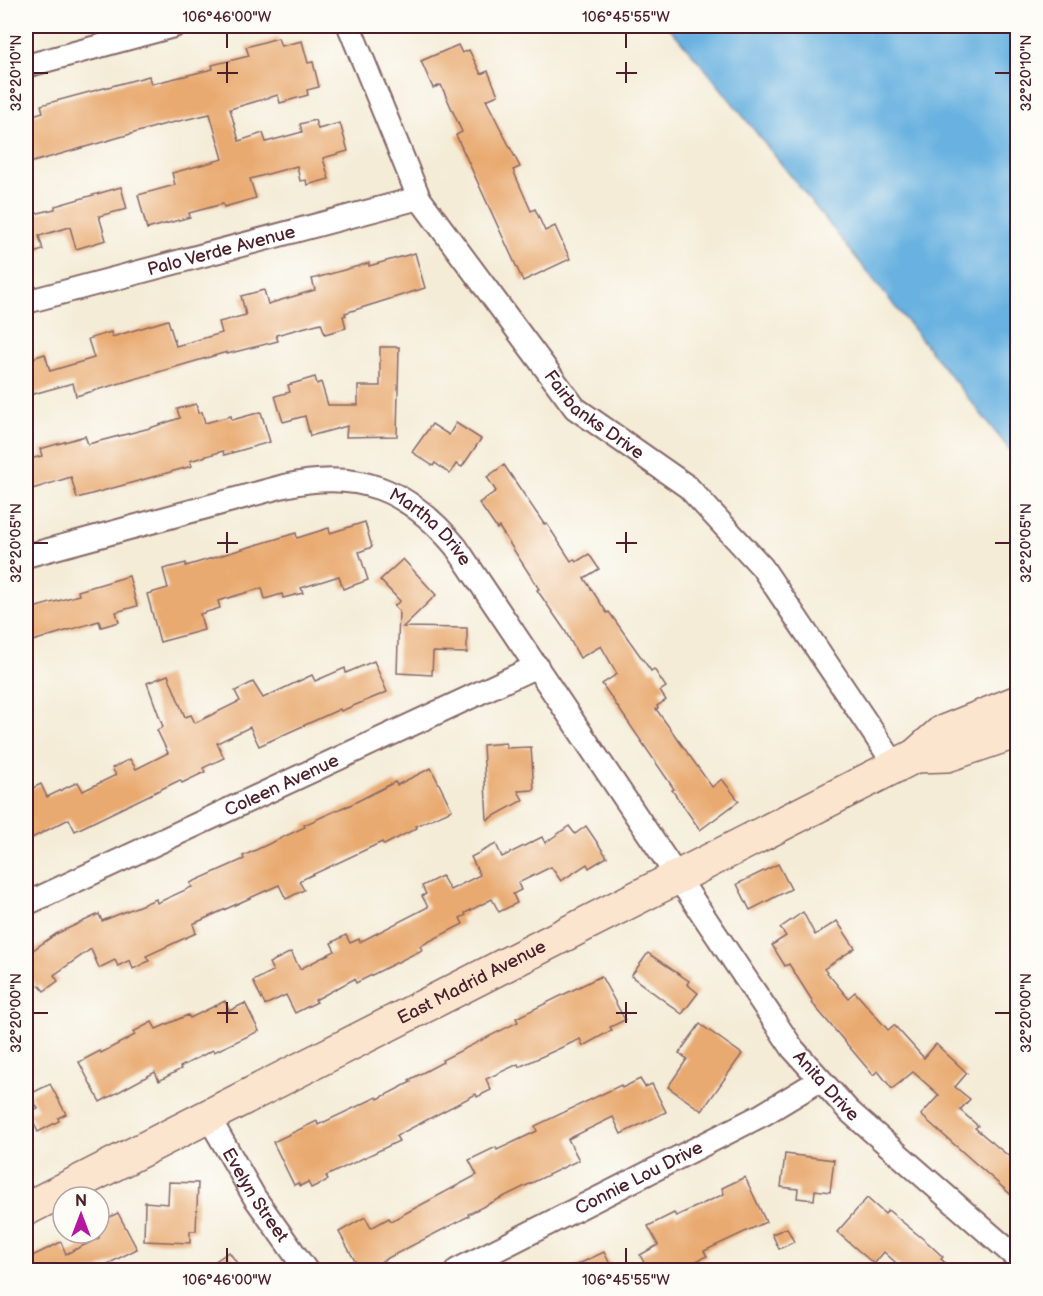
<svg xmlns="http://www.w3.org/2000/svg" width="1043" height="1296" font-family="'Balsamiq Sans',sans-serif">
	<rect width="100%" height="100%" fill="#fdfcf7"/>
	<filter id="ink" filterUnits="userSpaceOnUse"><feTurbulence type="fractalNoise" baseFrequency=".0167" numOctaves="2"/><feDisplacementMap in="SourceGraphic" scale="12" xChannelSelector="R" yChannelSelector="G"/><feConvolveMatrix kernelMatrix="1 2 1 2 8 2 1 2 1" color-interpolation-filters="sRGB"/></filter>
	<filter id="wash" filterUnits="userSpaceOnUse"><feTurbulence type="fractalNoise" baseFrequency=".008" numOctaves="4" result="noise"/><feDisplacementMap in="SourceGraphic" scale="24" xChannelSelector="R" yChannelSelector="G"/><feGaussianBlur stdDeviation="1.35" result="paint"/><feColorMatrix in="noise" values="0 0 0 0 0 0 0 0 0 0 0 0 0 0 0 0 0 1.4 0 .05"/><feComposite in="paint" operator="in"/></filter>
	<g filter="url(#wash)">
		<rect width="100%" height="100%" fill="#f4ecd7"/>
		<polygon fill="#68b1e0" stroke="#596886" stroke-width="1.5" points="668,26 1017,26 1017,459 707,71"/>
		<g id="blocks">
			<g fill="#e9aa71">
				<polygon points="278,38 281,46 302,41 308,63 313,62 319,87 307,90 308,95 280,103 278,95 230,109 239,141 263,133 266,142 302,132 300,124 315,120 318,129 340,123 348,151 323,158 329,179 307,185 306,180 300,181 297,166 250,179 256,198 224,207 223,204 189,213 190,217 147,229 138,195 175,185 172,173 223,159 210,114 162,125 26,164 26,117 43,112 41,105 149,76 151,84 213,69 212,65 249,56 246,47"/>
				<polygon points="458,45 462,53 469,50 481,74 488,71 498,95 486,100 520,167 513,170 531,211 535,209 545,231 555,226 570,259 523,281 456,135 462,132 441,85 433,88 421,61"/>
				<polygon points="121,187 127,209 99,216 106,240 76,249 70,227 39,236 43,250 26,255 26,205 31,204 34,214 55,209 55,206"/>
				<polygon points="415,253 425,288 345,313 346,315 343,316 346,328 325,334 321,323 276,335 278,341 227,354 227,352 76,396 73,383 26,396 26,360 45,354 50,371 94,358 88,339 111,332 112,337 168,320 176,346 222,333 219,322 246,315 241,296 264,290 268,304 315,290 312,279 369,263 369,266"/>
				<polygon points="380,347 399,347 397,436 346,437 347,426 310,436 305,416 283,422 275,396 290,392 288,385 315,377 317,384 321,382 328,405 358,405 358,386 380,386"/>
				<polygon points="196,404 198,413 202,412 205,423 231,416 232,420 261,412 270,442 224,455 223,451 190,461 192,466 77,498 71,477 26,491 26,460 42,456 40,449 85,436 88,444 150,428 180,418 177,409"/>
				<polygon points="456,423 481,439 462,467 456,464 450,474 435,463 433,466 412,452 432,424 449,435"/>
				<polygon points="504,465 544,524 547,524 571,561 574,559 576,562 589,554 599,569 584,578 607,613 609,612 651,671 654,669 666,687 660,691 666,700 657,706 658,708 656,709 712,787 722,779 739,801 700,830 672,790 674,789 602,684 617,674 601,646 580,658 564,629 537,590 539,589 499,527 497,529 479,503 496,491 487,477"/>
				<polygon points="365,522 372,547 359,552 368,580 343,589 339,576 301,588 303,593 283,598 282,594 265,599 262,588 218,601 220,608 200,614 204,630 160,642 147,594 168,588 163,569 186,563 186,566 296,533 297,538 329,528 330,533"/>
				<polygon points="403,559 436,595 403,627 467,628 467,653 433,652 432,675 397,673 399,611 394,606 400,601 380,580"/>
				<polygon points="129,576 137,606 116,612 119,622 101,627 99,621 26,643 26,610 79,595 78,591"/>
				<polygon points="374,661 387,692 341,711 340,709 259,746 250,727 217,743 224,758 203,768 205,772 182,783 180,780 75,831 69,819 26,841 26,791 41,784 47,797 78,782 83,791 116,775 112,768 130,759 136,769 168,753 157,730 163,727 147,683 168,675 185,717 191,715 195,723 240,701 235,691 253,682 263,698 312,675 315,681 345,668 346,673"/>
				<polygon points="506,743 506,748 531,747 534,790 518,791 523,800 487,820 483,745"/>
				<polygon points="431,768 452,810 416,826 417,828 384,845 382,842 299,881 304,890 286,899 279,885 261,893 193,924 196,933 146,956 149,961 133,969 130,960 118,966 115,960 99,968 91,949 54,975 58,981 44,991 39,985 36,987 26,971 26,955 56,934 99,914 102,921 156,899 157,903 192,887 190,883 244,859 243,856 305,827 304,825 346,806 346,807 395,782 397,785"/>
				<polygon points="569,826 575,834 586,826 607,857 589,868 587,864 561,881 551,867 518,883 521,890 513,894 517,903 499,912 492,899 465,913 466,915 460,918 463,924 420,946 422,950 356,983 354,979 315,1000 317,1002 295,1013 286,995 265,1005 253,981 273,971 269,963 291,952 300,969 335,951 331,943 346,935 350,943 359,939 360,942 428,907 422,896 426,894 422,886 442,876 450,890 480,875 471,857 496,844 502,857 542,837 545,843"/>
				<polygon points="778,864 791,889 750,910 737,884"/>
				<polygon points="803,912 815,935 837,921 855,948 824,969 848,998 855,992 888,1030 894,1025 924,1058 936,1044 967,1073 955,1087 970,1099 960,1110 978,1126 975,1128 1017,1163 1017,1200 921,1115 939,1095 913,1072 892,1089 878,1071 873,1075 812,1003 813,1002 789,964 785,966 772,945 786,936 780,928"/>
				<polygon points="648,953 689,981 687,984 698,993 682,1014 631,976"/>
				<polygon points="601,976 625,1020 610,1027 612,1030 583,1046 580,1039 519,1067 518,1064 486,1079 491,1090 477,1097 476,1094 396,1136 399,1141 326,1176 328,1180 311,1188 308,1182 300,1186 298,1183 294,1185 273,1142 317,1121 318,1125 377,1097 378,1099 411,1082 409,1080 443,1062 442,1060 518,1022 516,1018"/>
				<polygon points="225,1001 229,1011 245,1003 259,1031 214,1052 213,1050 180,1067 181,1069 159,1081 155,1072 100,1102 79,1062 100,1051 101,1053 135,1035 133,1032 152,1022 156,1029 188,1015 190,1018"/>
				<polygon points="700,1024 742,1054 702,1111 668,1087 687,1059 679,1053"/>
				<polygon points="640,1079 645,1087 652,1084 666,1112 621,1134 613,1117 568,1139 579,1160 468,1214 469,1216 365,1270 360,1270 339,1232 365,1217 371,1228 389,1218 391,1221 477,1175 469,1160 496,1147 497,1150 537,1131 535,1126 621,1085 622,1088"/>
				<polygon points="50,1084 66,1114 58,1118 59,1121 38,1132 29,1113 38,1109 30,1094"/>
				<polygon points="785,1154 834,1160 830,1192 815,1190 814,1200 797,1198 798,1189 781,1187"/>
				<polygon points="745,1177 766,1222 704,1251 707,1256 696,1261 698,1264 685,1270 648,1270 640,1255 658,1245 648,1226 674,1213 676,1216 724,1194 722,1188"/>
				<polygon points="169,1182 198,1183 196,1231 190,1231 190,1243 144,1241 145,1202 168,1204"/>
				<polygon points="867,1198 885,1214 888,1210 928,1243 943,1257 941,1259 953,1270 904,1270 884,1252 874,1264 837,1232"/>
				<polygon points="118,1213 137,1249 96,1270 26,1270 26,1259 61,1242 66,1254 99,1238 99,1222"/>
				<polygon points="787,1228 794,1242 779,1249 772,1234"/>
				<polygon points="229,1252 242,1270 202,1270"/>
				<polygon points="604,1252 613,1270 566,1270"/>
			</g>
		</g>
	</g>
	<g filter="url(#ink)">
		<use href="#blocks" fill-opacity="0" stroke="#866767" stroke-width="1.5"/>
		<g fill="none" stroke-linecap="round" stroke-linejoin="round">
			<defs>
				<g id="street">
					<path id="s1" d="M349 26 419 198 575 408 688 487 762 567 895 765"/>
					<polyline points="26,66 174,26"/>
					<path id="s2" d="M26 302 419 198"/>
					<path id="s3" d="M26 556 284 486C358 469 408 489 456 547L793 1049 849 1111 1018 1259"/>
					<path id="s4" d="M26 904 537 666"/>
					<path id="s5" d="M208 1116 255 1198 306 1270"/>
					<path id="s6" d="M457 1270 762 1115 820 1080"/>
				</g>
				<g id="secondary">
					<polyline points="915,756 947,755 1018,731"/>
					<path id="s7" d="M26 1209 915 756 941 733 1018 702"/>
				</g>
			</defs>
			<use href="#street" stroke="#866767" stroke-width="26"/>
			<use href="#secondary" stroke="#866767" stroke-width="36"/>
			<use href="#street" stroke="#fff" stroke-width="22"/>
			<use href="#secondary" stroke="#fbe5cf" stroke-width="33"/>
		</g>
	</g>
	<path fill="none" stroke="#4a1f2b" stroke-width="2" d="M227 33V48M626 33V48M227 62V83M626 62V83M33 73H48M217 73H238M616 73H637M995 73H1010M227 532V553M626 532V553M33 543H48M217 543H238M616 543H637M995 543H1010M227 1002V1023M626 1002V1023M33 1013H48M217 1013H238M616 1013H637M995 1013H1010M227 1248V1263M626 1248V1263"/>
	<g text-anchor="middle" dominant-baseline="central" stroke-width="5" stroke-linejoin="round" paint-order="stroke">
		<g font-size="18" fill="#4a1f2b" stroke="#fdfcf7">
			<text stroke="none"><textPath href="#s2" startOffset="202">Palo Verde Avenue</textPath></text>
			<text stroke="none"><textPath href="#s1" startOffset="466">Fairbanks Drive</textPath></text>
			<text stroke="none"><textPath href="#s3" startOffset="429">Martha Drive</textPath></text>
			<text stroke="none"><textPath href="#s4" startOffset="282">Coleen Avenue</textPath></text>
			<text stroke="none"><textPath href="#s7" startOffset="500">East Madrid Avenue</textPath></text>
			<text stroke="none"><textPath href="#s3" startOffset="1116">Anita Drive</textPath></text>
			<text stroke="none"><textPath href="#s6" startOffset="204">Connie Lou Drive</textPath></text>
			<text stroke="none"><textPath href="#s5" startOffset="92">Evelyn Street</textPath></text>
		</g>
	</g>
	<rect width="1043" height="1296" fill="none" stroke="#fdfcf7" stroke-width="66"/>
	<g transform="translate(81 1215)"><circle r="28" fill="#fdfcf7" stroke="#b5a4a5" stroke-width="1.5"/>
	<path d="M0-4.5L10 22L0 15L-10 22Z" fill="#b5179e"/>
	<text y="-9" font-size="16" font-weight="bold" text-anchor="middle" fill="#4a1f2b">N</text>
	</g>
	<rect x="33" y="33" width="977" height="1230" fill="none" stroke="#4a1f2b" stroke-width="2"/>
	<g font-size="15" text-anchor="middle" fill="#4a1f2b">
		<text x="227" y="22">106°46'00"W</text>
		<text x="626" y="22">106°45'55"W</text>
		<text transform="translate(16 73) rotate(-90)" y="5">32°20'10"N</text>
		<text transform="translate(1026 73) rotate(-90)" y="5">32°20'10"N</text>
		<text transform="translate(16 543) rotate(-90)" y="5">32°20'05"N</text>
		<text transform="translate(1026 543) rotate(-90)" y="5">32°20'05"N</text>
		<text transform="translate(16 1013) rotate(-90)" y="5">32°20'00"N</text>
		<text transform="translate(1026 1013) rotate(-90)" y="5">32°20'00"N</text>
		<text x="227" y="1285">106°46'00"W</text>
		<text x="626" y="1285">106°45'55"W</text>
	</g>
</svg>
